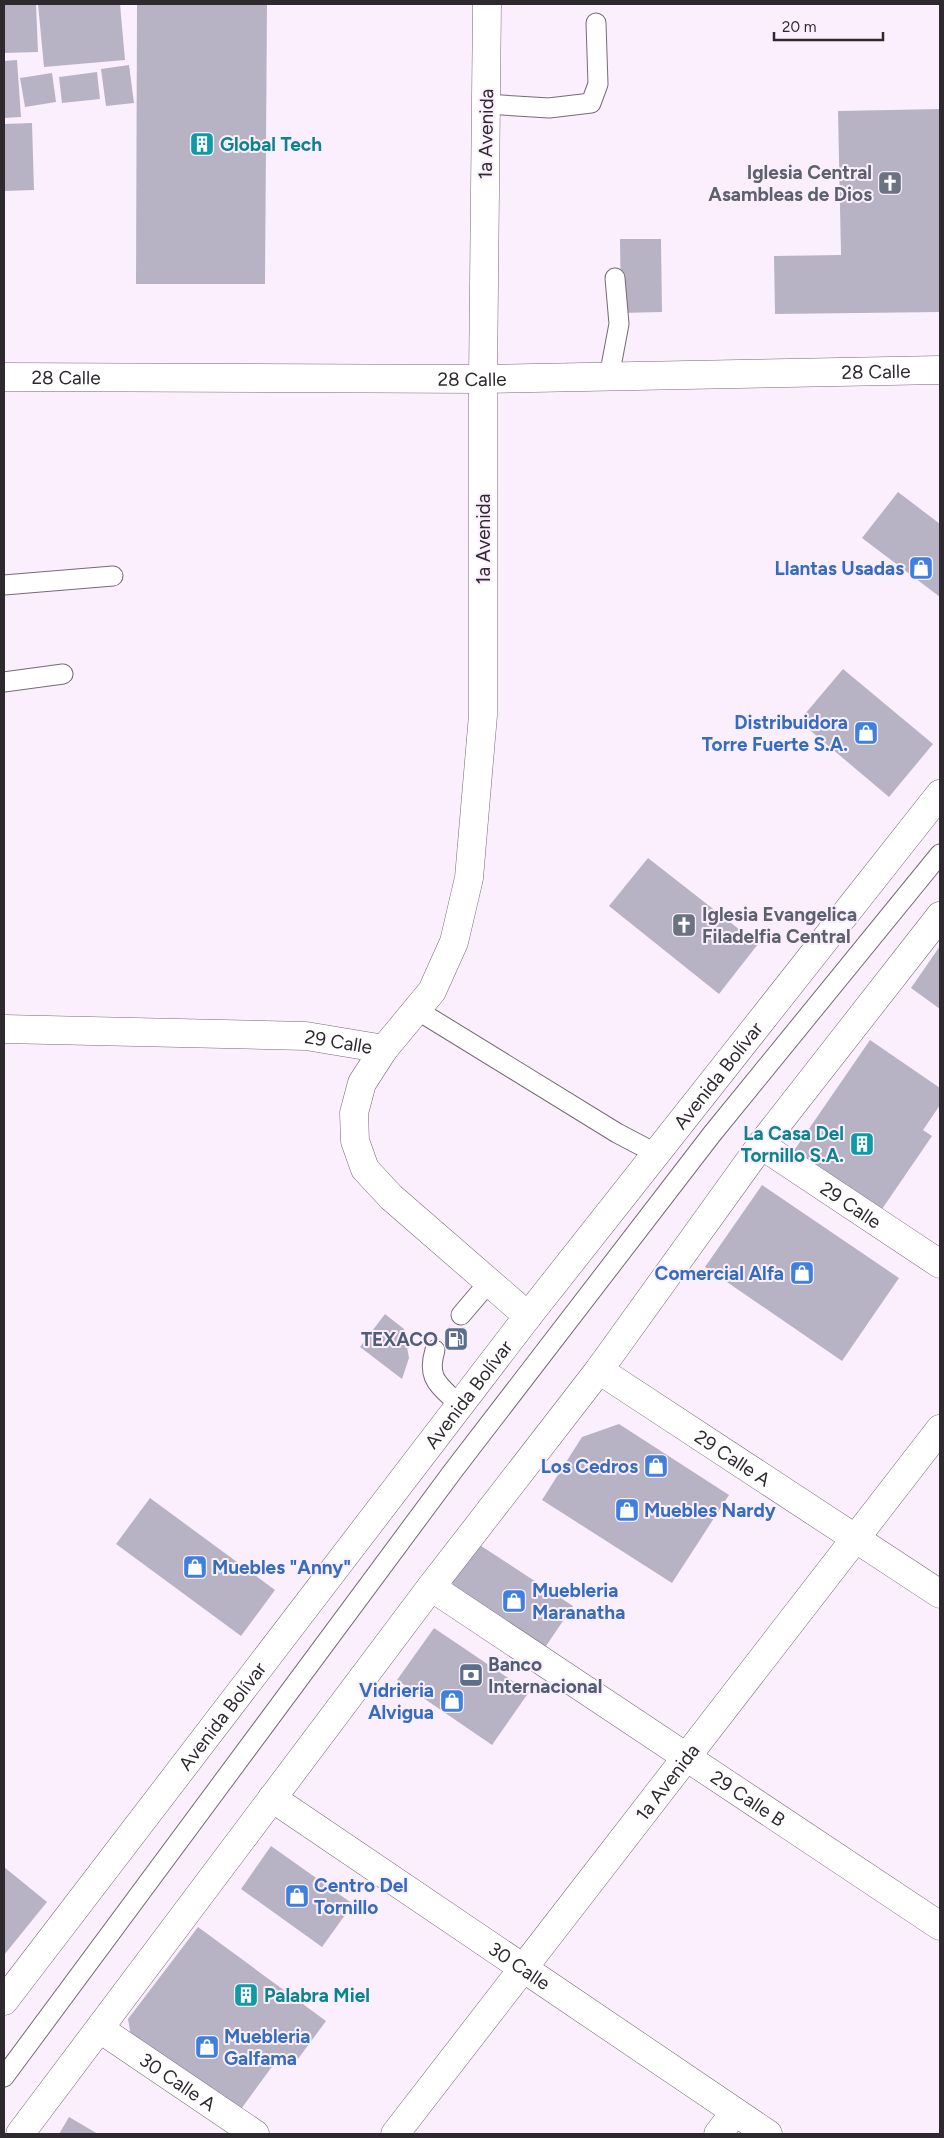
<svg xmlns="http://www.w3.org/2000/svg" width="944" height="2138" font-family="Figtree,sans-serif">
	<rect width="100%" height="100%" fill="#fceffd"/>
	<g fill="#b8b3c4">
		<polygon points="4,4 36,4 38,52 4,53"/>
		<polygon points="38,4 120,4 125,60 44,67"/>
		<polygon points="137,4 267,4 265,284 136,284"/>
		<polygon points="17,60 21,117 4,118 4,61"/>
		<polygon points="129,65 134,103 106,106 101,69"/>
		<polygon points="97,72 100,99 62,103 59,77"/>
		<polygon points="52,73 56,102 25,107 20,78"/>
		<polygon points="940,109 940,312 775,314 774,256 841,255 838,111"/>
		<polygon points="32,123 34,190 4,191 4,124"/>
		<polygon points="620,239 661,239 662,312 621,313"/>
		<polygon points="898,492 940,524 940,597 862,538"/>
		<polygon points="843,669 933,744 889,797 799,721"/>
		<polygon points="648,858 758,944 719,994 609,906"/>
		<polygon points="940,946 940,1009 911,988"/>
		<polygon points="870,1040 940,1088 940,1105 923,1130 932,1136 880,1212 793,1152"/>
		<polygon points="762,1185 899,1278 842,1361 705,1267"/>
		<polygon points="385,1314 404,1329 409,1358 402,1379 360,1347"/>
		<polygon points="619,1424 729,1495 672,1583 542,1500 582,1437"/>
		<polygon points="150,1498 275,1590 241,1636 116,1544"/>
		<polygon points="472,1540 573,1606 542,1652 456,1596 450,1574"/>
		<polygon points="434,1628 529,1692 492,1745 397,1680"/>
		<polygon points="271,1846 353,1904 322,1947 241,1889"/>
		<polygon points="4,1867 47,1902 4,1955"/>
		<polygon points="198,1927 326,2021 295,2063 282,2053 236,2116 132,2042 128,2019"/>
		<polygon points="69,2117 98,2134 59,2134"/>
	</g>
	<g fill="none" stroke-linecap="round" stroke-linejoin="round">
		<defs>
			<g id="service">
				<polyline points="486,104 549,108 591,103 598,84 596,23"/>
				<polyline points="609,377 619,324 615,278"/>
				<polyline points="4,585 113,576"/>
				<polyline points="4,682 63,674"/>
				<polyline points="417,1010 617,1133 655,1153"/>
				<polyline points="461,1315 489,1282"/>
				<path d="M435 1350C426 1380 440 1385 459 1405"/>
				<polyline points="4,2077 453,1471 712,1134 940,854"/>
			</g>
			<g id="minor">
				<polyline points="487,4 483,379 483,715 469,878 454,942 432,991 384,1049 362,1083 354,1113 355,1141 365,1169 391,1197 528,1316"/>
				<path id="s1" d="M4 377 483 379 940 370"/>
				<path id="s2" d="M4 1029 306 1036 384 1049"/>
				<path id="s3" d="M761 1145 940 1264"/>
				<path id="s4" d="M599 1370 940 1594"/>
				<path id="s5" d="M431 1587 940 1926"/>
				<path id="s6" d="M272 1798 768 2134"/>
				<path id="s7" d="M100 2029 255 2134"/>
				<path id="s8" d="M395 2134 940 1429"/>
				<polyline points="718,2134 735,2112"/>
			</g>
			<g id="primary">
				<path id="s9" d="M4 2001 528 1316 940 794"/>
				<polyline points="20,2134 431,1587 599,1370 761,1145 940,916"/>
			</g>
		</defs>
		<use href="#service" stroke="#756a76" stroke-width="21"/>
		<use href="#minor" stroke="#756a76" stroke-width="29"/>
		<use href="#primary" stroke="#756a76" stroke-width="29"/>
		<use href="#service" stroke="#fff" stroke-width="19"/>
		<use href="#minor" stroke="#fff" stroke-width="28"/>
		<use href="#primary" stroke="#fff" stroke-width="28"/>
	</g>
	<defs>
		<symbol id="building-square" viewBox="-11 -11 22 22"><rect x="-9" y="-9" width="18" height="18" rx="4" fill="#0f9aa8" stroke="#fceffd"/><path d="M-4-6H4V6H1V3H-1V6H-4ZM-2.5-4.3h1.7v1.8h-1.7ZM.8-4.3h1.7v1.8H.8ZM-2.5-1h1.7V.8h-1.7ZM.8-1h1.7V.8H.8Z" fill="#fff"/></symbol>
		<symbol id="church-square" viewBox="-11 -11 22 22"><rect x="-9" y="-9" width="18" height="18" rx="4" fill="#6b7280" stroke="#fceffd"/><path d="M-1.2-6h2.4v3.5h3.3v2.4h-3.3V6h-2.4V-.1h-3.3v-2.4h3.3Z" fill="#fff"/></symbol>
		<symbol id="shop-square" viewBox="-11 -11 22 22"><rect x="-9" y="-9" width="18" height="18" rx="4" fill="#3f7fe0" stroke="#fceffd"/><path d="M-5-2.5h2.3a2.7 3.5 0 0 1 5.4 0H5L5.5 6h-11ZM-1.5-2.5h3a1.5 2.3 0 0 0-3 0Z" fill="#fff"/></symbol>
		<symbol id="fuel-square" viewBox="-11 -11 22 22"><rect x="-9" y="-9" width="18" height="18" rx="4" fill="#5c6f8a" stroke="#fceffd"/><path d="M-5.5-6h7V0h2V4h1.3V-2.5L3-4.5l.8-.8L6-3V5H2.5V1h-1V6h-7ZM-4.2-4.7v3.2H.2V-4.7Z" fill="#fff"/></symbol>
		<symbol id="bank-square" viewBox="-11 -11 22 22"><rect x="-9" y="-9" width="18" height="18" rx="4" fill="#5c6f8a" stroke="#fceffd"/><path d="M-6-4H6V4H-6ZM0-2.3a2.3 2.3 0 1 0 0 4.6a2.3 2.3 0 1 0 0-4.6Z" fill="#fff"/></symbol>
	</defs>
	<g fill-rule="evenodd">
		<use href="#building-square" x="188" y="130" width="28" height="28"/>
		<use href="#church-square" x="876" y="169" width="28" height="28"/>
		<use href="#shop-square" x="907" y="554" width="28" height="28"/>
		<use href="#shop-square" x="852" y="719" width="28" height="28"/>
		<use href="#church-square" x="670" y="911" width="28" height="28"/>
		<use href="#building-square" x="848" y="1130" width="28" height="28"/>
		<use href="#shop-square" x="788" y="1259" width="28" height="28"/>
		<use href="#fuel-square" x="442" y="1325" width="28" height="28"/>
		<use href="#shop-square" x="642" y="1452" width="28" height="28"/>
		<use href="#shop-square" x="613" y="1496" width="28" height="28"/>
		<use href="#shop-square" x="181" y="1553" width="28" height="28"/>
		<use href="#shop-square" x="500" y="1587" width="28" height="28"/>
		<use href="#bank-square" x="457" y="1661" width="28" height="28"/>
		<use href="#shop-square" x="438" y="1687" width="28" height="28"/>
		<use href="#shop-square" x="283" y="1882" width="28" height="28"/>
		<use href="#building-square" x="232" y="1981" width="28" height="28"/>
		<use href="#shop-square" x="193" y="2033" width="28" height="28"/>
	</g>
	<g text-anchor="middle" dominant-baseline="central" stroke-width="4" stroke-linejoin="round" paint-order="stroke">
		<g font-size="19" fill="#2e292f" stroke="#fceffd">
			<text transform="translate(486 134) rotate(-89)">1a Avenida</text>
			<text stroke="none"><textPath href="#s1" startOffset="872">28 Calle</textPath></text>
			<text stroke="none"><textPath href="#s1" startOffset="62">28 Calle</textPath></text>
			<text stroke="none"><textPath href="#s1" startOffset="468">28 Calle</textPath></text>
			<text transform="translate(483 539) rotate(-90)">1a Avenida</text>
			<text stroke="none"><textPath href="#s2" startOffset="335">29 Calle</textPath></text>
			<text stroke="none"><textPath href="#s9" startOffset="1169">Avenida Bolívar</textPath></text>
			<text stroke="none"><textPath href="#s3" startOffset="108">29 Calle</textPath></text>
			<text stroke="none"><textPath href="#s9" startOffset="764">Avenida Bolívar</textPath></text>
			<text stroke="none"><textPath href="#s4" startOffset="160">29 Calle A</textPath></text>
			<text stroke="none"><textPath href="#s9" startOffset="359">Avenida Bolívar</textPath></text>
			<text stroke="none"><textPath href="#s8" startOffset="445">1a Avenida</textPath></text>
			<text stroke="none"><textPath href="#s5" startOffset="381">29 Calle B</textPath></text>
			<text stroke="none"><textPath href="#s6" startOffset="299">30 Calle</textPath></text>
			<text stroke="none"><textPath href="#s7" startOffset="94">30 Calle A</textPath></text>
		</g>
		<g font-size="19" font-weight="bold" fill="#0d838f" stroke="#fceffd" text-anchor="start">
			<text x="220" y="144">Global Tech</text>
			<text x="844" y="1133" text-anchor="end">La Casa Del<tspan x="844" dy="22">Tornillo S.A.</tspan></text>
			<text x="264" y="1995">Palabra Miel</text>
		</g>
		<g font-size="19" font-weight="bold" fill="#5b616d" stroke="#fceffd" text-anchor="end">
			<text x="872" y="172">Iglesia Central<tspan x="872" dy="22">Asambleas de Dios</tspan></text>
			<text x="702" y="914" text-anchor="start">Iglesia Evangelica<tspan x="702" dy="22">Filadelfia Central</tspan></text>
		</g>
		<g font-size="19" font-weight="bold" fill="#366cbe" stroke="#fceffd" text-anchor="end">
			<text x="904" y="568">Llantas Usadas</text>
			<text x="848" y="722">Distribuidora<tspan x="848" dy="22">Torre Fuerte S.A.</tspan></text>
			<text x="784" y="1273">Comercial Alfa</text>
			<text x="638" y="1466">Los Cedros</text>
			<text x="644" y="1510" text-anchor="start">Muebles Nardy</text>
			<text x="212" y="1567" text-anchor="start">Muebles "Anny"</text>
			<text x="532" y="1590" text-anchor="start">Muebleria<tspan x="532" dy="22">Maranatha</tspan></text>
			<text x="434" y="1690">Vidrieria<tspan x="434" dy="22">Alvigua</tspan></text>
			<text x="314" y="1885" text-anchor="start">Centro Del<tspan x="314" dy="22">Tornillo</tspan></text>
			<text x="224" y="2036" text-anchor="start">Muebleria<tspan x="224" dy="22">Galfama</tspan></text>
		</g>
		<g font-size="19" font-weight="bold" fill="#4e5e75" stroke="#fceffd" text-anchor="end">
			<text x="438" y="1339">TEXACO</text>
			<text x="488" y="1664" text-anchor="start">Banco<tspan x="488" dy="22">Internacional</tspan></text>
		</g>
	</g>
	<rect width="944" height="2138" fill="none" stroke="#2e292f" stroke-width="10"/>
	<path d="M774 32v8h109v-8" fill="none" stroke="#2e292f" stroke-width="2.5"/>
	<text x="782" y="32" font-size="15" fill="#2e292f" stroke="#fceffd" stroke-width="4" paint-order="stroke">20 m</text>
</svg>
